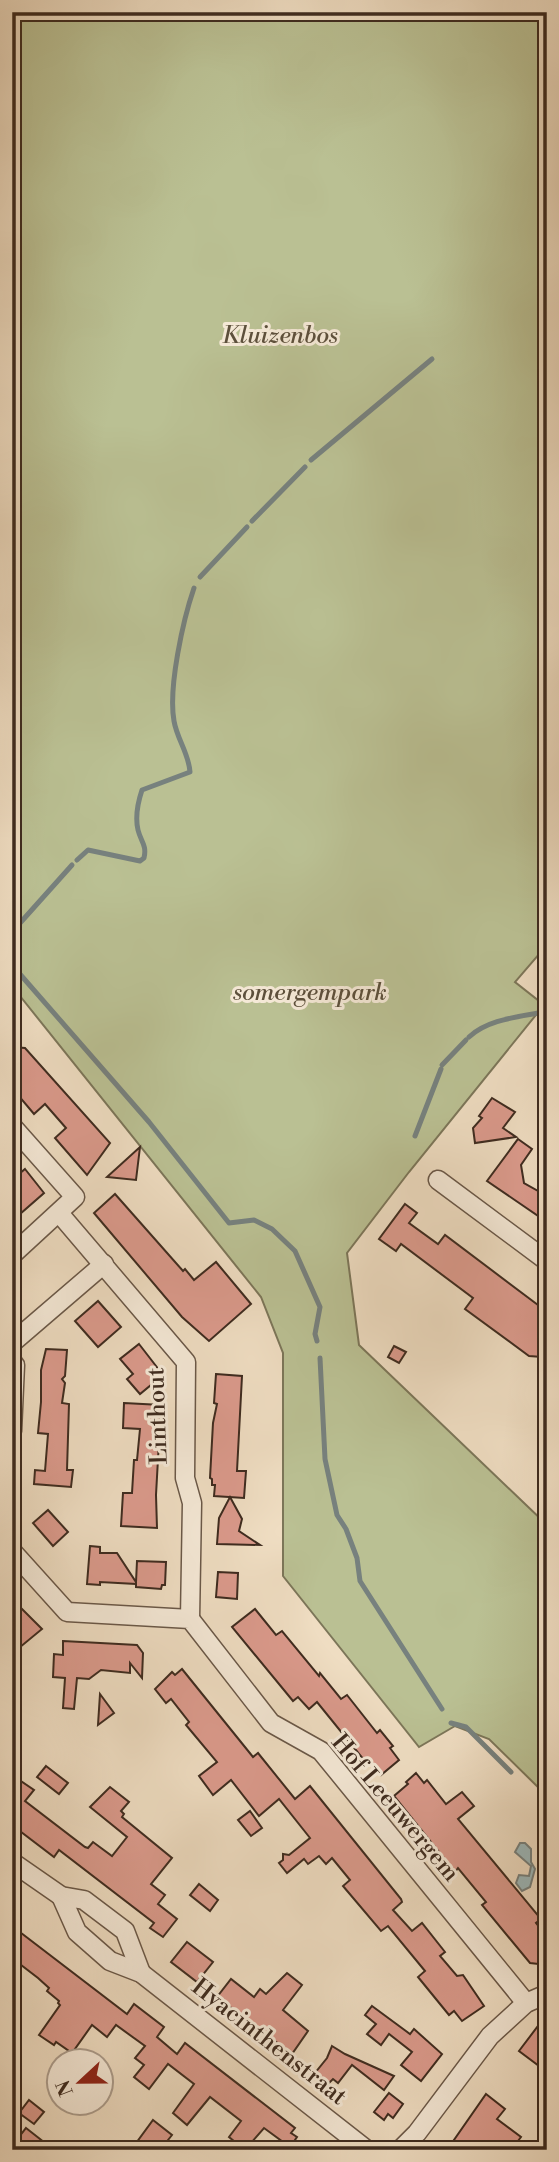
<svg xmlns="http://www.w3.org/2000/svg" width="559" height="2162" font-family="'Libre Bodoni',serif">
	<rect width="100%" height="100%" fill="#efddc2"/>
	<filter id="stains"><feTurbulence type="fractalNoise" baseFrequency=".00286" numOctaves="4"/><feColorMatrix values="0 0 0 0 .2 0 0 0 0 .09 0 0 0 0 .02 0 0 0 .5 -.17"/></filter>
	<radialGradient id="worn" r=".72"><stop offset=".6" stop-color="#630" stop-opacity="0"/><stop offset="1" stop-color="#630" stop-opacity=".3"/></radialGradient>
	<polygon fill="#bac093" stroke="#7c7659" stroke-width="2" points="12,12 547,12 547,945 515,982 544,1005 409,1172 347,1253 359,1345 547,1525 547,1796 489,1739 455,1726 419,1747 283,1576 283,1353 261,1297 12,986"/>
	<polygon fill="#9dbabd" stroke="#77817e" stroke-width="2" points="520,1843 525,1843 531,1849 531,1862 535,1869 530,1887 522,1891 516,1883 519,1875 529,1876 531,1866 515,1852"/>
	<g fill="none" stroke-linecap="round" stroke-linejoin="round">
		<g stroke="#77817e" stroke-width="5">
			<polyline points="311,460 432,359"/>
			<polyline points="252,521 305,467"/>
			<polyline points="200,577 247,527"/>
			<path d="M77 860 88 850 140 861 144 858C147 845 141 842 138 830 135 817 138 802 142 790L190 772C189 754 177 739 174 721 168 688 183 620 194 588"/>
			<polyline points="12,932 72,865"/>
			<polyline points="12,965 149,1122 229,1223 254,1220 272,1229 295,1251 320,1307 315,1334 317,1341"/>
			<path d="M469 1037C488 1019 519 1017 544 1012"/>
			<polyline points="442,1065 466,1040"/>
			<polyline points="415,1136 441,1069"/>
			<polyline points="320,1358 325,1459 337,1515 346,1529 357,1558 360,1581 442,1709"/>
			<polyline points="451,1723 466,1727 511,1772"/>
		</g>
	</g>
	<g fill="#db9a8c" stroke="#3e2b1f" stroke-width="2">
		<polygon points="12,1047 25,1048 110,1143 87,1175 55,1138 66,1128 45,1104 34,1114 12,1088"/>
		<polygon points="492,1098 515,1112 503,1128 516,1137 475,1143 473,1128 482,1118 479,1116"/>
		<polygon points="518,1139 532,1149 521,1165 524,1183 547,1196 547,1222 487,1181"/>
		<polygon points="140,1147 136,1180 107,1177"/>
		<polygon points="25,1169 44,1193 12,1221 12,1180"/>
		<polygon points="115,1194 183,1271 185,1269 194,1280 216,1262 251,1304 209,1341 182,1317 94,1213"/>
		<polygon points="405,1204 417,1213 409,1223 438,1244 445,1235 538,1305 539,1303 547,1308 547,1350 542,1357 529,1356 465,1309 473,1298 401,1244 396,1251 379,1239"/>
		<polygon points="98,1301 121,1327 98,1347 75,1321"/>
		<polygon points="139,1344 163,1375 140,1394 127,1379 133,1374 120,1359"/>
		<polygon points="394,1346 406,1352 399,1363 388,1357"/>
		<polygon points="46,1349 67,1350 65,1376 62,1379 65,1383 62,1403 69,1404 67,1470 73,1470 71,1487 34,1484 35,1470 45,1471 48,1434 38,1433 41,1402 41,1370"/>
		<polygon points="216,1374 242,1376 237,1471 246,1471 244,1498 214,1496 215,1485 212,1485 212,1479 210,1478 213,1423 217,1404 214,1403"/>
		<polygon points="124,1403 161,1405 156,1495 157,1528 121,1526 123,1493 132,1493 134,1460 137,1460 140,1429 123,1428"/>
		<polygon points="230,1497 242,1519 239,1531 260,1545 217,1544 219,1518"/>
		<polygon points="48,1510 68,1532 53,1546 33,1523"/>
		<polygon points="90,1546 100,1547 100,1553 117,1553 136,1582 137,1561 166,1562 165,1585 162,1585 161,1589 136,1587 136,1584 100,1582 100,1585 87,1584"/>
		<polygon points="218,1572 238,1573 237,1599 216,1597"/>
		<polygon points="12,1599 42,1629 19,1648 12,1641"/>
		<polygon points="255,1609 276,1635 282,1631 319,1676 320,1673 341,1699 347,1695 377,1733 380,1730 393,1746 390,1748 399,1760 381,1775 370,1762 368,1765 317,1702 309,1709 298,1697 293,1701 232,1627"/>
		<polygon points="63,1641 137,1645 143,1653 142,1678 130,1663 130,1673 101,1670 89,1679 77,1678 74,1709 63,1708 65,1678 53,1677 54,1654 63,1655"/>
		<polygon points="182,1669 253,1757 258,1753 295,1799 310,1786 401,1899 402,1902 393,1910 412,1931 422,1923 445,1952 440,1956 457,1976 463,1975 484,2006 462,2021 454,2011 449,2015 418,1977 425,1971 388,1926 381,1931 343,1886 350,1880 332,1858 326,1864 319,1856 308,1864 304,1859 287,1873 279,1863 283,1860 283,1854 289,1855 310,1838 279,1799 259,1816 231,1780 213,1795 199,1776 217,1762 186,1725 189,1722 171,1699 166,1703 155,1689 172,1672 175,1675"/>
		<polygon points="100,1694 114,1713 98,1725"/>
		<polygon points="46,1766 68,1783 59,1794 37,1777"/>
		<polygon points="416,1773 424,1783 427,1780 446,1804 462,1792 474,1806 458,1819 541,1919 536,1923 547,1937 547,1965 530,1963 482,1905 486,1902 458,1868 455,1872 394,1796 408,1784 406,1782"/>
		<polygon points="12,1775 34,1790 25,1801 85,1847 88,1848 93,1842 112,1856 127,1837 90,1807 110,1787 129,1802 121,1811 124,1814 122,1817 172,1858 151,1884 165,1895 158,1904 177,1919 163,1937 150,1928 154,1923 59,1850 54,1857 12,1825"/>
		<polygon points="250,1811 262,1828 251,1836 238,1820"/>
		<polygon points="199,1884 218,1900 210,1911 190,1895"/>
		<polygon points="12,1926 127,2014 134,2004 164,2027 157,2037 177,2054 185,2043 295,2128 291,2133 297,2137 290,2147 264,2128 245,2150 229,2137 241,2121 210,2097 187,2125 173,2113 194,2084 168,2064 149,2089 134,2077 144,2065 135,2058 145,2046 116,2025 107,2037 92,2025 72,2053 56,2042 54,2045 39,2035 60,2005 58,2003 59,2001 47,1991 49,1988 38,1978 12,1958"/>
		<polygon points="187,1942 213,1962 197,1982 171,1962"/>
		<polygon points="287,1973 302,1985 283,2010 308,2031 292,2054 217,1997 231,1979 254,1997 260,1989 266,1994"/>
		<polygon points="372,2006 410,2034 414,2029 442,2054 421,2081 401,2065 412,2052 389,2034 381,2045 367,2034 376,2024 365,2015"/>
		<polygon points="547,2014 547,2072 519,2051"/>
		<polygon points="332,2046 345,2054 394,2076 384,2090 352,2065 338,2083 333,2079 329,2083 315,2073 327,2058"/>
		<polygon points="389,2093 403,2104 393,2118 388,2114 384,2120 374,2112"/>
		<polygon points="486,2094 505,2109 497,2119 521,2137 511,2150 447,2150"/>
		<polygon points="29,2100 44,2112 34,2124 19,2113"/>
		<polygon points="153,2120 172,2135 160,2150 131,2150"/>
		<polygon points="26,2128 54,2150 17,2150 21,2144 16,2141"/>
	</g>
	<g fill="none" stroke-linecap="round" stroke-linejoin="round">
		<defs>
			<g id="minor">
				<polyline points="12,1126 75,1197 12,1255"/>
				<polyline points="438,1180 547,1261"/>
				<polyline points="59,1213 186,1362 185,1478 192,1503 190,1619"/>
				<polyline points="12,1343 104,1264"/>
				<polyline points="12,1362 15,1365 12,1431"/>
				<polyline points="12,1551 67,1612 190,1619 271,1723 321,1751 526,2003"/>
				<polyline points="12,1862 61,1896 84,1900 125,1931 141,1973"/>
				<polyline points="61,1896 77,1932 110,1961 141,1973 367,2150"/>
				<polyline points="400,2150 417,2133 490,2036 526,2003 547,1994"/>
			</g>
		</defs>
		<use href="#minor" stroke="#6a5848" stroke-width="21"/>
		<use href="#minor" stroke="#f5e9d7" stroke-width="18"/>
	</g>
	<g text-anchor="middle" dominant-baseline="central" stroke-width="6" stroke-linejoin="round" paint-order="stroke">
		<g font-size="24" font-style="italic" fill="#5d503c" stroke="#f5e9d7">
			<text x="280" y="336">Kluizenbos</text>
			<text x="310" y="993">somergempark</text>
		</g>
		<g font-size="24" fill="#3e2b1f" stroke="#f5e9d7">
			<text transform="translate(158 1416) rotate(-92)">Linthout</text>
			<text transform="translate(395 1808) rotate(50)">Hof Leeuwergem</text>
			<text transform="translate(269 2042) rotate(38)">Hyacinthenstraat</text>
		</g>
	</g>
	<rect width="559" height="2162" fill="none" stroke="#efddc2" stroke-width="42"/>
	<rect x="14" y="14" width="531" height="2134" fill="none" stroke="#3e2b1f" stroke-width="3.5"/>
	<rect x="21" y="21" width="517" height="2120" fill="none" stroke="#3e2b1f" stroke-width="2"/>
	<g transform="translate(80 2082) rotate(248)"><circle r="33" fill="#f5e9d7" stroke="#ac9d8d" stroke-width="2"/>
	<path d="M0-5L12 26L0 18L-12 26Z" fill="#8f2418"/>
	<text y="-10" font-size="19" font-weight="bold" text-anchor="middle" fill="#3e2b1f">N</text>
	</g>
	<rect width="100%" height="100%" filter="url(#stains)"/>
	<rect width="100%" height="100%" fill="url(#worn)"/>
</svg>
